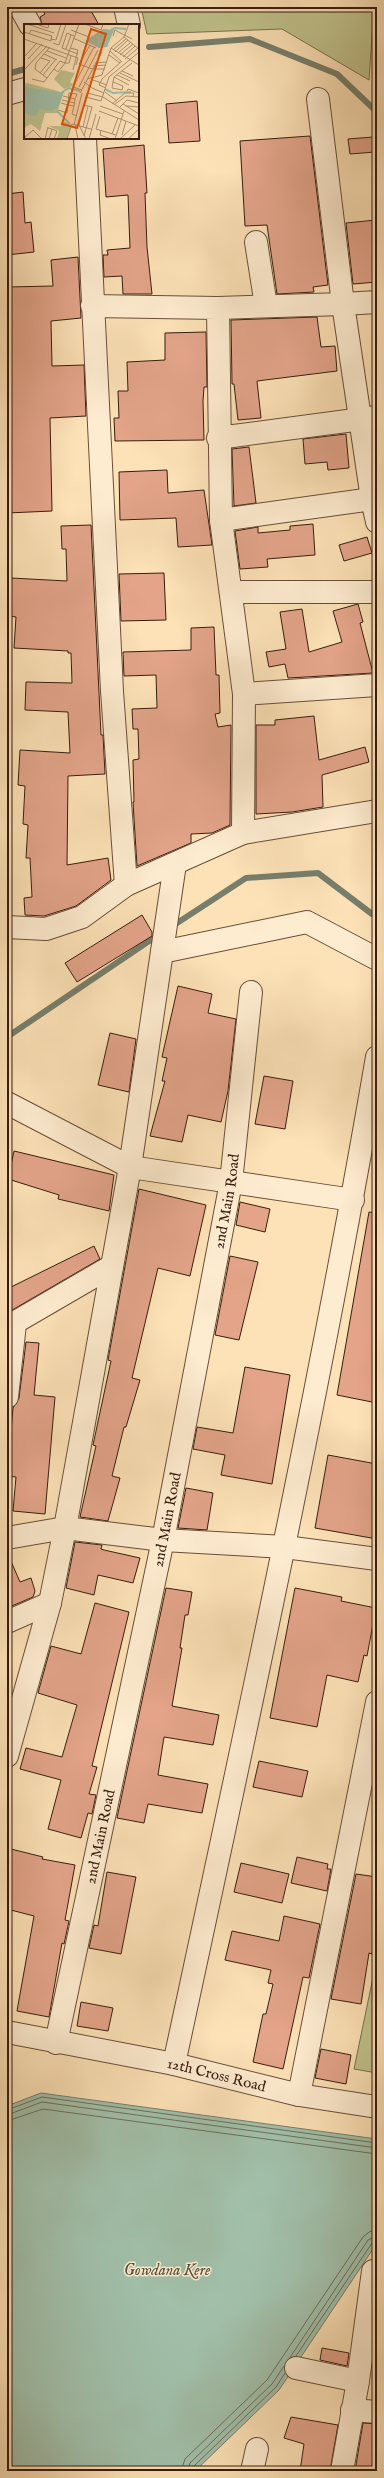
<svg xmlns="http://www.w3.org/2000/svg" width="384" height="2478" font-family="'IM FELL English',serif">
	<rect width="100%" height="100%" fill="#fde2b7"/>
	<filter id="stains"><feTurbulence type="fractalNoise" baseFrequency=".005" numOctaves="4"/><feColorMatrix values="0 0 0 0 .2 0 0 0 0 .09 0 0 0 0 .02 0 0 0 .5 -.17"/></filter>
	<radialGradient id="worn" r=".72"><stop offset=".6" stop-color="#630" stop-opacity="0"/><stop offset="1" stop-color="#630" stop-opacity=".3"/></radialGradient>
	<g fill="#c1c38d" stroke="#7c704e">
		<polygon points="141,7 374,7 369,80 282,29 147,34"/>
		<polygon points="377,1958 377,2073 354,2069"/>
	</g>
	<polygon fill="#a1bfa9" stroke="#777e6b" points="41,2093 377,2139 377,2243 279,2390 195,2471 7,2471 7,2106"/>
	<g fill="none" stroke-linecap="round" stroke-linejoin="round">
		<g stroke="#6c6e5c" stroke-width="1">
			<polyline points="7,2110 42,2097 377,2143"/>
			<polyline points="7,2115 42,2102 377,2148"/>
			<polyline points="7,2121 43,2109 377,2154"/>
			<polyline points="296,2356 372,2243 377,2241"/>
			<polyline points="289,2359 368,2240 377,2236"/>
			<polyline points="181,2471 185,2459 267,2380 363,2237 369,2232 377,2230"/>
			<polyline points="187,2471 190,2463 272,2384 284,2366"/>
			<polyline points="192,2471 194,2466 276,2387 285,2373"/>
		</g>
		<g stroke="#777e6b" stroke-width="6">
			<polyline points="149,47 250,39 337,74 377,112"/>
			<polyline points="7,74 25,69"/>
			<polyline points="171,927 246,878 318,873 372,914 377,910"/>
			<polyline points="7,1037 158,935"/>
		</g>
	</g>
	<g fill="#e3a48a" stroke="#371d0e">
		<polygon points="41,7 89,7 99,25 42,25 40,17 45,14"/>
		<polygon points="197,101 200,141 169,143 166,104"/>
		<polygon points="310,136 328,285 313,287 314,292 277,294 267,225 245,226 240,141"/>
		<polygon points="373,137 375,152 350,154 348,139"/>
		<polygon points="144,145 147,193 145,193 147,247 152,294 123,294 122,276 104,277 103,255 108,255 107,250 130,248 128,195 106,197 103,149"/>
		<polygon points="23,192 25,223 31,222 34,252 7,255 7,194"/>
		<polygon points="376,220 377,282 353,284 346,223"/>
		<polygon points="78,257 81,318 51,321 52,366 84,365 86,416 50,418 52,511 7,513 7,371 11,371 8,287 53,286 51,260"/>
		<polygon points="317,317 321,347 335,346 337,371 257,381 261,418 238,420 234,384 232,384 231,320"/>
		<polygon points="206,332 207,387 204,387 203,401 204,440 115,441 114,418 119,418 118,391 128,391 127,362 165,360 165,333"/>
		<polygon points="346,434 349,468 328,470 327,462 305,464 303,439"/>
		<polygon points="249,447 256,503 234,506 232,449"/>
		<polygon points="167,470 168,493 204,490 212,545 178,547 176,518 120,520 119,472"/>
		<polygon points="313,524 315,555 267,559 268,567 240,569 235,531 258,527 258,533 290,530 290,526"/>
		<polygon points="91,525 101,735 103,735 105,774 68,776 67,865 108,858 111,880 76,906 44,916 25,915 24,898 32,897 30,858 26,858 28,825 23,824 25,786 18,785 20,750 70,753 68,712 25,710 26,682 72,683 71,653 68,653 68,651 14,648 16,617 9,616 11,578 67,581 66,549 62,549 61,526"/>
		<polygon points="367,537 372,553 344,561 339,545"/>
		<polygon points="164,573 166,620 121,621 119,574"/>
		<polygon points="358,604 363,622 360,623 373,673 288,678 285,664 269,667 266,652 286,649 280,612 302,609 309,652 342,642 333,611"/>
		<polygon points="214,627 216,675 219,675 220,713 215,714 218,727 231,725 230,825 212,833 191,834 191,843 137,866 133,802 134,802 133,760 139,759 138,729 133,729 132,709 157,708 156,675 124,676 123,652 191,650 191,628"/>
		<polygon points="314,716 319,760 365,747 369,762 322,775 323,807 292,812 256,814 256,725 275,725 275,720"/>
		<polygon points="142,915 152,932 152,936 77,982 65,963"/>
		<polygon points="178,986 212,994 208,1013 236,1019 228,1091 221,1122 188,1115 182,1142 150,1136 165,1081 162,1081 167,1058 162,1057"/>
		<polygon points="110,1033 136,1039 129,1092 98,1085"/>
		<polygon points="264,1076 293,1081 285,1129 255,1124"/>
		<polygon points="14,1151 114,1175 109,1211 58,1199 59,1195 8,1179"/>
		<polygon points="139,1189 206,1205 190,1276 158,1268 132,1378 140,1380 126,1427 124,1427 112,1476 120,1478 108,1521 80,1517 96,1446 93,1445 111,1361 108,1360"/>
		<polygon points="240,1202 270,1209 265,1232 236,1225"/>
		<polygon points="369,1212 377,1213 377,1403 337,1395"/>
		<polygon points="94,1246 100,1259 7,1313 7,1289"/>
		<polygon points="230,1256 258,1262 239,1340 215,1335"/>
		<polygon points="26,1342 39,1343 34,1395 55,1397 45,1514 13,1511 16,1477 7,1476 13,1408 19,1398"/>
		<polygon points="245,1367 290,1375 272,1484 221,1475 225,1455 193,1449 197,1427 233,1433"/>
		<polygon points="328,1455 377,1464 377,1539 315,1528"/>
		<polygon points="186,1488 213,1493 207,1530 178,1528"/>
		<polygon points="75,1542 102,1545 101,1549 104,1550 140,1558 133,1583 98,1575 94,1595 66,1588"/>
		<polygon points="7,1552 20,1582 31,1578 35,1591 33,1597 7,1608"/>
		<polygon points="166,1588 192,1592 188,1615 185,1615 180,1648 182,1648 172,1706 219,1715 213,1745 164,1737 158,1775 208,1784 202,1813 148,1804 144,1823 117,1818"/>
		<polygon points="295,1588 342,1597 341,1601 376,1608 367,1656 364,1655 358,1682 327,1675 317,1727 270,1718"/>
		<polygon points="95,1603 129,1612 92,1766 97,1767 89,1794 96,1795 92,1814 88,1813 81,1838 48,1829 61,1780 20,1769 26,1748 62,1757 77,1705 38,1693 51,1646 81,1654"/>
		<polygon points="259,1761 308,1771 302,1797 253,1787"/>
		<polygon points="11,1849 43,1857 42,1859 75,1865 65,1920 69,1921 64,1944 62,1943 49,2017 17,2011 34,1916 7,1909 7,1862"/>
		<polygon points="297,1857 328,1864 327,1869 331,1869 327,1891 291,1883"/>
		<polygon points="241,1863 289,1874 282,1903 234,1892"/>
		<polygon points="107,1872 136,1877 121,1954 89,1948 94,1925 98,1926"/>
		<polygon points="356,1874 377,1877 377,1916 374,1931 377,1931 372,1954 369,1953 361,2004 331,1999"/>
		<polygon points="284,1916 320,1924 309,1978 303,1977 283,2069 253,2062 263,2014 266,2014 273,1984 268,1983 271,1970 225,1960 232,1931 279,1941"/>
		<polygon points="81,2002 113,2008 108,2031 77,2026"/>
		<polygon points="321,2049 351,2055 346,2084 315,2078"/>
		<polygon points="322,2348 349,2353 347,2366 320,2360"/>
		<polygon points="291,2417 338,2425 330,2471 300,2471 304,2444 284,2438"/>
		<polygon points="363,2423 377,2424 377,2471 355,2471"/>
	</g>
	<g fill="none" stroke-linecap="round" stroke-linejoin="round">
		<defs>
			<g id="street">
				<polyline points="20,7 30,25"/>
				<polyline points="125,7 129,25"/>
				<polyline points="7,94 25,89"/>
				<polyline points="85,138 112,691 126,885"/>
				<polyline points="256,242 266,306"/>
				<polyline points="377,302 343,304 372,499 377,499"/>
				<polyline points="92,306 218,308 221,520 244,694 243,833 377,811"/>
				<polyline points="218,308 343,304 318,99"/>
				<polyline points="218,438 377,417"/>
				<polyline points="221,520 372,499 377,522"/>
				<polyline points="231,592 377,592"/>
				<polyline points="244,694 377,685"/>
				<polyline points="7,927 46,929 82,917 126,885 243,833"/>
				<polyline points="162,952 307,922 377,959"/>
				<polyline points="7,1103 130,1167 353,1200"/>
				<polyline points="7,1327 112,1266"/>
				<polyline points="7,1397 15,1324"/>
				<polyline points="7,1538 65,1528 163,1540 285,1547 377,1559"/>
				<polyline points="7,1622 50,1603"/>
				<polyline points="7,1756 50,1603 65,1528 130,1167 175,864"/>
				<path id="s1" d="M7 2032 174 2064 299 2095 377 2107"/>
				<path id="s2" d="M56 2043 163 1540 231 1182 251 992"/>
				<path d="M174 2064C246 1729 319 1395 377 1057"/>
				<polyline points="299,2095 377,1702"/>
				<polyline points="296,2368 358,2381"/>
				<polyline points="352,2410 377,2412"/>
				<polyline points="252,2471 257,2449"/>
				<polyline points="342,2471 358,2381 373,2271"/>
			</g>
		</defs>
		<use href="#street" stroke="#684e38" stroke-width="24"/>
		<use href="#street" stroke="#feecd0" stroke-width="22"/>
	</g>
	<g text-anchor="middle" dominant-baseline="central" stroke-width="3" stroke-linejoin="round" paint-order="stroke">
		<g font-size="15" fill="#371d0e" stroke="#feecd0">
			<text stroke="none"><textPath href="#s2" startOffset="859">2nd Main Road</textPath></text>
			<text stroke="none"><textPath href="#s2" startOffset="535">2nd Main Road</textPath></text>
			<text stroke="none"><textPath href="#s2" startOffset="211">2nd Main Road</textPath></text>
			<text stroke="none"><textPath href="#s1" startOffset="214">12th Cross Road</textPath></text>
		</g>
		<g font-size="16" font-style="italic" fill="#574e3c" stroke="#feecd0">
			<text x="167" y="2271">Gowdana Kere</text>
		</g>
	</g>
	<g transform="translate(24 24)">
		<rect width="115" height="115" fill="#fde2b7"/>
		<path d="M37 46 51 49 46 58 49 60 48 62 40 65 30 55ZM3 59 34 67 39 70 33 89H21L16 107 7 100 0 104V60ZM39 97 47 101 43 115H33L35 107 25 102H37Z" fill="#c1c38d"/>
		<path d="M79 5 90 6 83 23 75 24 61 17ZM0 63 33 68H40L34 83 27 87 16 85 12 92H8L0 88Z" fill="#a1bfa9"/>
		<path fill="none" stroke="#a1bfa9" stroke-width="2" d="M87 6 91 4 102 5M81 65 89 69 107 68M38 68 45 64 56 67M33 87 46 100"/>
		<path fill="none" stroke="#ae9373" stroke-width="1" d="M3 0 30 9M12 0 24 4 25 0M61 0 77 6 79 0M47 6 65 13M0 8 27 17V15M5 10 7 6 28 12 27 15M50 12 43 9 38 24 54 30M89 12 91 6 108 15M100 13 115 25M49 14 72 24M0 15 54 34 52 41M27 15 32 16 37 0M29 19 35 21 42 0M66 21 55 40 68 45H81M26 23 12 39 11 45 23 54 36 37 41 39 55 0M46 24 54 26 49 46M87 24 115 41M42 25 47 11M89 26 102 15M23 27 42 34M86 27 98 38M91 28 104 16M94 29 107 18M20 30 33 36M85 31 96 39M96 31 109 20M0 33 13 19M99 33 111 22M4 35 18 20M101 35 114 24M71 39 83 38M69 42 82 41M30 45 34 48 41 39H45L47 32M0 46 23 22M98 47 109 52M16 49 26 37 17 34M96 49 115 58M19 51 32 35M93 51 106 57M90 53 108 39M90 53 105 61M8 55 20 58 23 54M63 55 78 51 87 24 100 13 105 0M69 56 83 61M60 58 68 64 80 69M89 58 99 62 98 66 88 64 89 58 90 53M55 63 74 26M82 64 75 61 78 55 98 37M58 66 49 63 70 23M103 67 104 65 115 69M81 68 93 77M56 69 78 28M39 72 51 75M62 73 77 77 85 53 115 28M38 76 51 79M88 80 101 69H110L109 72M99 80 115 90M60 81 68 83 60 112M90 81 102 72 115 73M50 82 44 81 45 69 53 70 51 75 50 82 48 90 53 92M76 82 99 90M102 82 115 83M95 84 103 76 115 79M34 86 43 89 44 81 37 79M75 87 115 102M76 92 72 105 92 111M50 101 58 69M51 101 54 115M59 103 64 82M24 104 28 105 25 115M28 105 33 107 30 115M77 106 76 111 87 115M88 110 94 94M98 111 102 97M0 114 9 106 18 115M21 115 24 103M43 115 48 100 67 105M62 115 55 101 63 69 79 73 115 96M65 115 72 90M91 115 100 87M96 115 112 100M104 115 115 105"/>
		<path fill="#df560c" fill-opacity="0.15" stroke="#df560c" stroke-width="2" d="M67 5 82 10 53 104 38 100Z"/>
		<rect width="115" height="115" fill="none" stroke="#371d0e" stroke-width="2"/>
	</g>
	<rect width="384" height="2478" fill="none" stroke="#fde2b7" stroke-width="24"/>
	<rect x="8" y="8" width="368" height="2462" fill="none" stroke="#371d0e" stroke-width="2"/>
	<rect x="12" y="12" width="360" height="2454" fill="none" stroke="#371d0e"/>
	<rect width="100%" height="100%" filter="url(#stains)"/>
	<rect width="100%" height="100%" fill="url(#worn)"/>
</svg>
